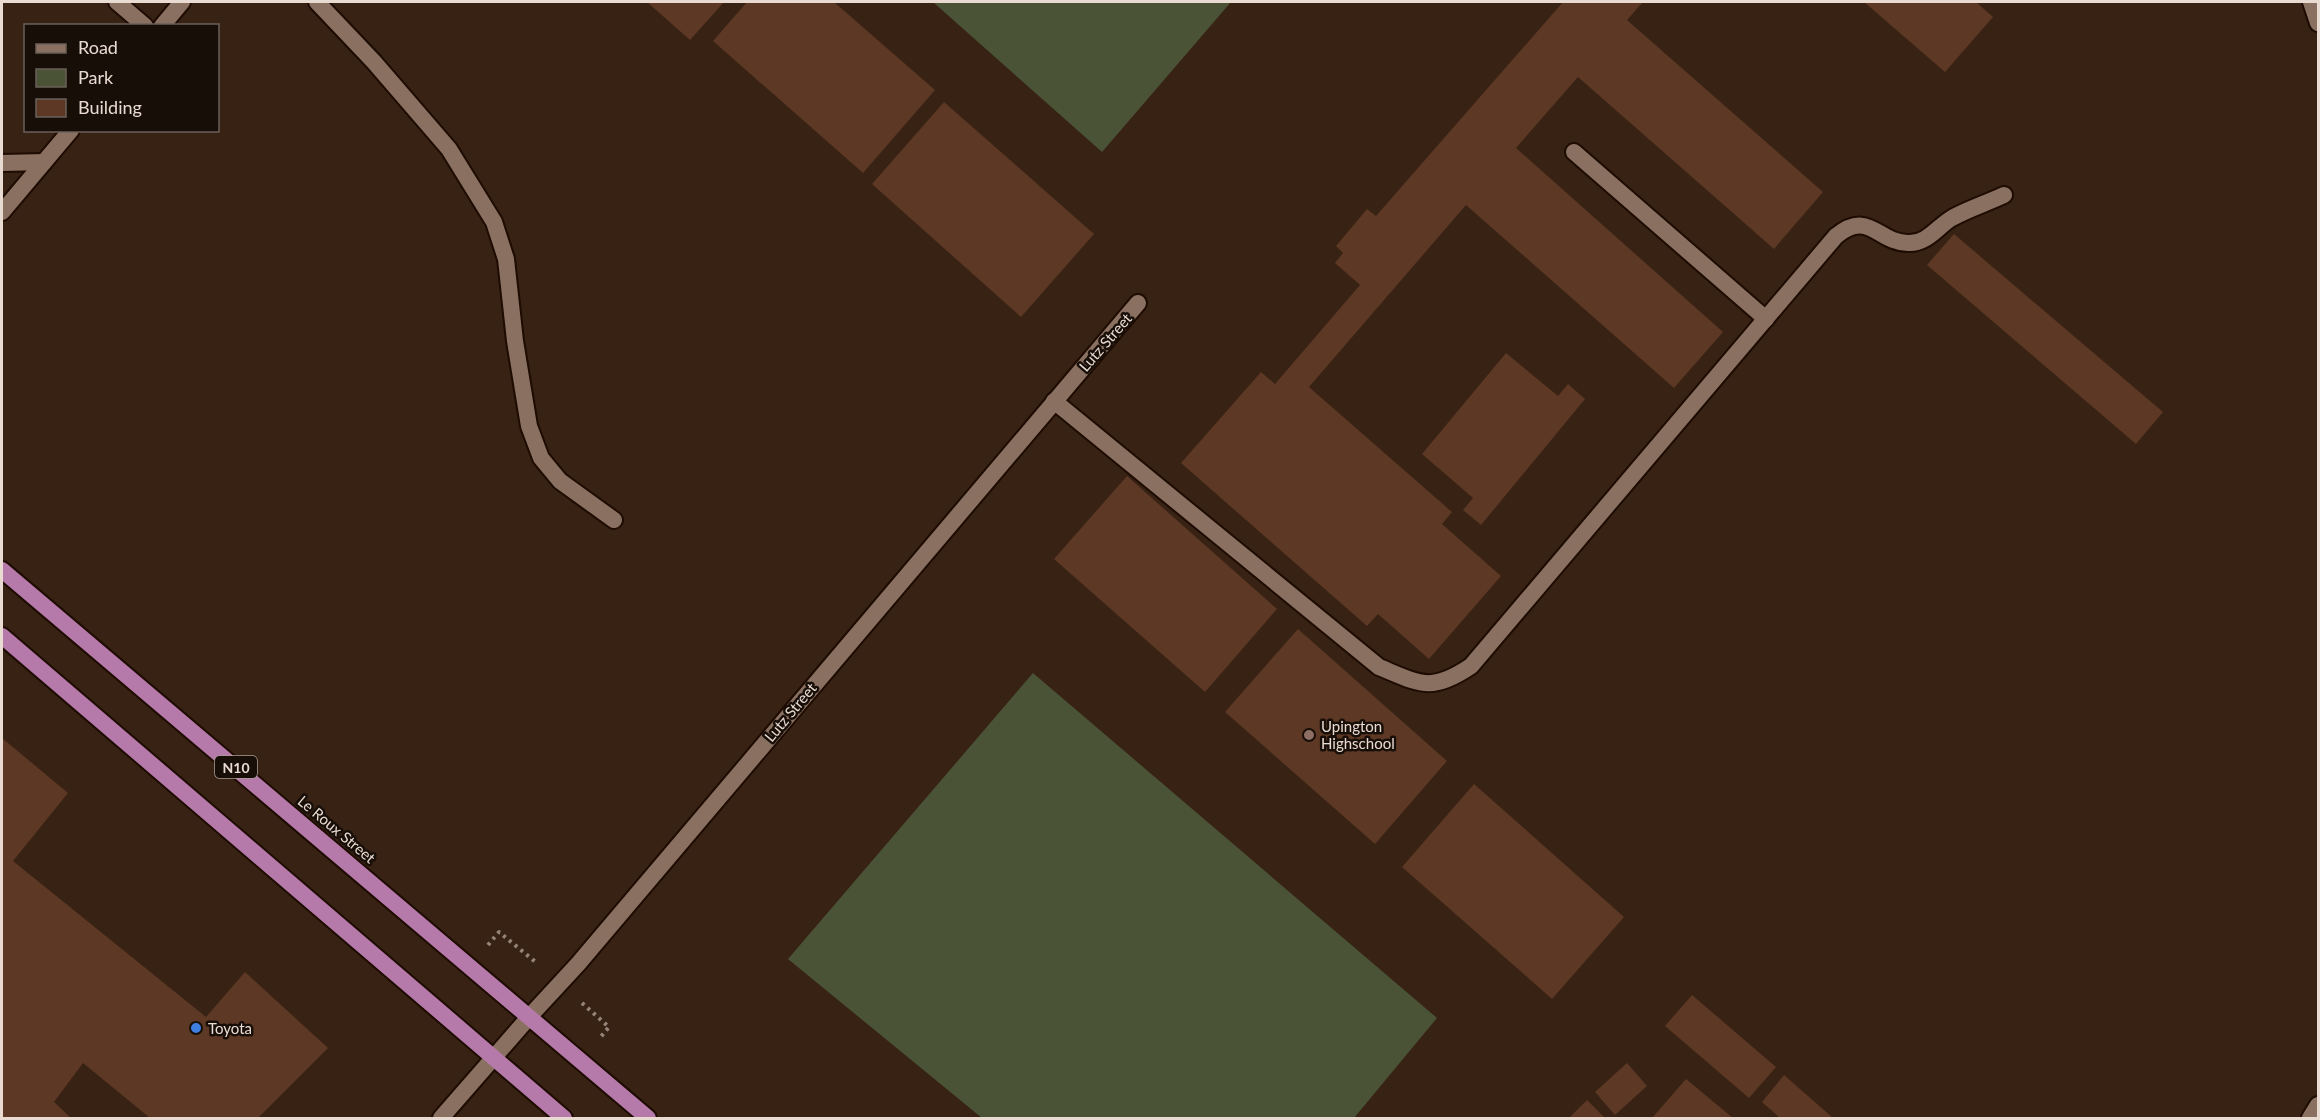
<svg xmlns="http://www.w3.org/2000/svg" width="2320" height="1120" font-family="Lato,sans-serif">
	<rect width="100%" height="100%" fill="#372214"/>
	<g fill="#4a5336">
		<polygon points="933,2 1231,2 1102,152"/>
		<polygon points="1033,673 1437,1018 1354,1118 982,1118 788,959"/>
	</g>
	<g fill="#5d3825">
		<polygon points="647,2 724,2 690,40"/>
		<polygon points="747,2 834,2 935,90 863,173 713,41"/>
		<polygon points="1563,2 1643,2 1627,20 1823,192 1774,249 1578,77 1516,148 1723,332 1674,388 1466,205 1309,387 1452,512 1442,524 1501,576 1429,659 1378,614 1367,626 1181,463 1261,372 1275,384 1360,285 1335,263 1343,253 1336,246 1367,209 1376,216"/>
		<polygon points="1864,2 1976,2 1993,17 1945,72"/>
		<polygon points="944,102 1094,234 1021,317 872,184"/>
		<polygon points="1954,234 2163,412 2136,444 1927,265"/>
		<polygon points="1506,353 1558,396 1568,384 1585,399 1481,525 1463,510 1473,498 1422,454"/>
		<polygon points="1127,476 1277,609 1205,692 1054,559"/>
		<polygon points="1298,629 1447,761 1375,844 1225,712"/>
		<polygon points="2,738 68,793 13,861 206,1017 245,972 328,1048 258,1118 150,1118 83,1063 54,1102 71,1118 2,1118"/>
		<polygon points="1474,784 1624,917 1552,999 1402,867"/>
		<polygon points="1692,995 1776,1067 1749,1098 1665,1026"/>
		<polygon points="1627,1063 1647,1086 1615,1115 1595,1092"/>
		<polygon points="1784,1075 1833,1118 1780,1118 1762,1102"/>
		<polygon points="1686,1079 1733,1118 1652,1118"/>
		<polygon points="1587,1100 1605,1118 1569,1118"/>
	</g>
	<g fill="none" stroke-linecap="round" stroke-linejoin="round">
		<defs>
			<g id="service">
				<polyline points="317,2 374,62 449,149 494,222 506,259 515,341 529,426 541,458 560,481 614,520"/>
				<polyline points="162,26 182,2"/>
				<polyline points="1574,152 1766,319"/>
				<polyline points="2,163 44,162"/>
				<path d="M1054 401 1379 667C1420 684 1431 693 1471 666L1836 236C1869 209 1878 243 1908 243 1927 244 1937 227 1952 218 1968 209 1987 203 2004 195"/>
				<polyline points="530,1016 578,964 1138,303"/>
			</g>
			<g id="minor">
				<polyline points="117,2 145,26"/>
				<polyline points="2,212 71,130"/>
				<polyline points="441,1118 530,1016"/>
			</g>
			<g id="tertiary">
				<polyline points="2311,2 2318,23"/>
				<polyline points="2310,1118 2318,1105"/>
			</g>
			<g id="trunk">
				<polyline points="2,570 648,1118"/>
				<polyline points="2,636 564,1118"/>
			</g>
		</defs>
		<use href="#service" stroke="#1e0b01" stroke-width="20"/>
		<use href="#minor" stroke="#1e0b01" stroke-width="20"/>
		<use href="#tertiary" stroke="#1e0b01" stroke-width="20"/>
		<use href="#trunk" stroke="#1e0b01" stroke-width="20"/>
		<g stroke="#968479" stroke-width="4" stroke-dasharray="3 4.5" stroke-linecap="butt">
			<polyline points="488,945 499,932 538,964"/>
			<polyline points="582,1003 609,1027 599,1039"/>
		</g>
		<use href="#service" stroke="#8a7060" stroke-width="16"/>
		<use href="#minor" stroke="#8a7060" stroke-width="16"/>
		<use href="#tertiary" stroke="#8a7060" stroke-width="16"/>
		<use href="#trunk" stroke="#b57aaa" stroke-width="16"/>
	</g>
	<circle fill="#8d6e63" stroke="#170e08" stroke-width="2" cx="1309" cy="735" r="6"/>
	<circle fill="#3f7fe0" stroke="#170e08" stroke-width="2" cx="196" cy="1028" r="6"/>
	<g text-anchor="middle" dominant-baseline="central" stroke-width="5" stroke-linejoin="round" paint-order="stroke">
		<rect fill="#170e08" stroke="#ab9e95" stroke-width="1.5" x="215" y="756" width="42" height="22" rx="4.5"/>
		<g font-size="14" font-weight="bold" fill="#eadbd2">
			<text x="236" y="767">N10</text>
		</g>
		<g font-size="15" fill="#eadbd2" stroke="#170e08">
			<text transform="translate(1105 342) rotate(-49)">Lutz Street</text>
			<text transform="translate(790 712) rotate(-50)">Lutz Street</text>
			<text transform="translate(337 829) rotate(40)">Le Roux Street</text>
		</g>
		<g font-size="15" fill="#eadbd2" stroke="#170e08" text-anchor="start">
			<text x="1321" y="726">Upington<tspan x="1321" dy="17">Highschool</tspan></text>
			<text x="208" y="1028">Toyota</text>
		</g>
	</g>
	<rect width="2320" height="1120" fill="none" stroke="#eadbd2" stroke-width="6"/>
	<rect x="24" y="24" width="195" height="108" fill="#170e08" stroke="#6b6059" stroke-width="1.5"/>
	<rect x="36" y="44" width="30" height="9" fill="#8a7060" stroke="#6b6059" stroke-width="1.5"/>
	<text x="78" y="54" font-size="18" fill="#eadbd2">Road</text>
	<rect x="36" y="69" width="30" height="18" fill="#4a5336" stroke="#6b6059" stroke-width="1.5"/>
	<text x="78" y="84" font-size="18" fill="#eadbd2">Park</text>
	<rect x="36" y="99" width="30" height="18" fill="#5d3825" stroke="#6b6059" stroke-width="1.5"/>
	<text x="78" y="114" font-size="18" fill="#eadbd2">Building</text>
</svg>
